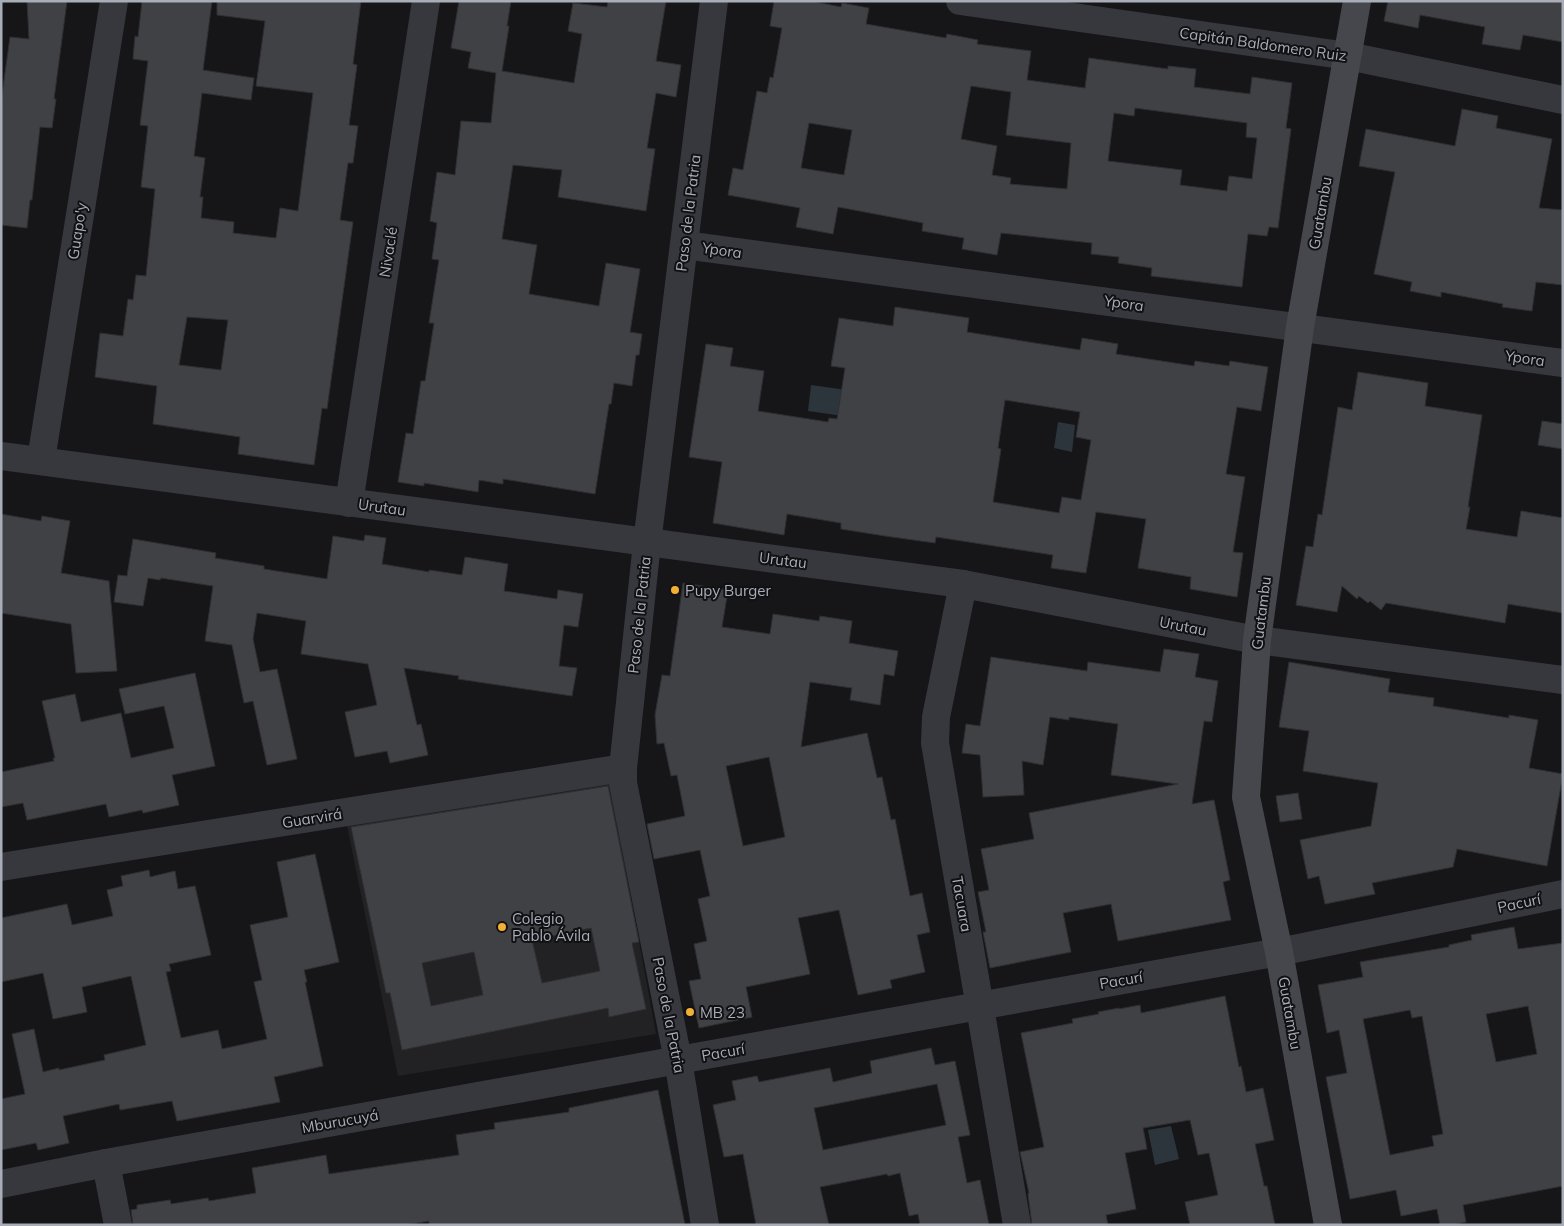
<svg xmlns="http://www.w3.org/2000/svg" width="1564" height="1226" font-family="Mulish,sans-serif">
	<rect width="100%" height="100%" fill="#161618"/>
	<polygon fill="#222225" points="609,777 656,1034 398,1076 346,821"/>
	<g fill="#2c353c">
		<polygon points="811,385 847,390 843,416 808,411"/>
		<polygon points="1058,422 1075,425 1072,452 1054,448"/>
		<polygon points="1171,1126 1179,1159 1155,1165 1148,1130"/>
	</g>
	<g fill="#404145" stroke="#303034" fill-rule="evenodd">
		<polygon points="27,1 67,1 54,99 56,99 52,128 40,127 32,200 30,200 27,228 1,225 1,102 10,37 29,39"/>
		<path d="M142 1H212L203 70 254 78 251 100 202 93 194 156 205 158 200 197H203L201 218 234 222 233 233 276 238 280 208 298 211 313 93 256 86 265 21 217 15V1H361L353 64 357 65 349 125 358 126 353 163H348L340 220 353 222 327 409 322 408 314 465 238 454 240 437 153 424 157 386 95 377 100 333 123 336 128 299 133 300 136 275 146 276 155 189 141 187 148 126 140 125 148 61 133 59 135 36 138 37ZM187 317 228 320 221 370 179 365Z"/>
		<polygon points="459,1 511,1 507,26 509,26 502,71 574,83 582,34 568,31 573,3 607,7 608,1 666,1 656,61 681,65 676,97 656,93 647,148 655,149 646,211 558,197 562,170 513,165 502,239 537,245 529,294 599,306 606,263 640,269 630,332 642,334 639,355 636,355 632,386 614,383 611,404 609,404 595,494 503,479 503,484 479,480 478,492 424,483 424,486 398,482 406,433 413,434 421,381 425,381 434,323 429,323 439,260 432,259 437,223 430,221 437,172 455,175 461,121 491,123 496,73 468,68 471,52 451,48"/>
		<path d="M774 1H811L841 7 842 3 869 8 866 24 946 38 947 34 978 40 977 44 1031 51 1027 80 1085 88 1089 58 1168 69V66L1196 69 1194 87 1250 94 1252 77 1292 83 1286 128 1291 129 1278 228 1269 227 1267 236 1248 234 1242 287 1151 276 1152 268 1118 263 1119 257 1091 254 1092 243 1001 233 997 255 962 249 964 238 922 231 923 223 838 207 833 234 796 227 800 208 728 195 733 168 743 170 757 91 767 93 770 77 773 78 782 28 770 26ZM971 86 1011 92 1006 135 1071 143 1067 189 1010 184 1011 178 992 175 997 146 961 139ZM1135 108 1247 123 1246 137 1257 138 1252 179 1229 176 1227 191 1180 185 1182 170 1108 161 1114 113 1134 116ZM809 123 852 130 844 175 801 168Z"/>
		<polygon points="1388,1 1563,1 1563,42 1523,35 1520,50 1482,44 1485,27 1420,15 1418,28 1384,21"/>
		<polygon points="1462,109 1498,116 1496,128 1552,139 1539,208 1563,210 1563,285 1536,282 1532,311 1502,307 1503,304 1441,292 1441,297 1410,291 1412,282 1374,274 1395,172 1359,166 1366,129 1455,146"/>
		<path d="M895 307 969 318 967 332 1035 343 1080 350 1082 338 1118 344 1116 354 1194 366 1195 361 1229 366 1230 361 1268 367 1261 411 1237 407 1226 474 1245 477 1233 552 1243 553 1237 597 1190 589 1191 577 1138 568 1146 519 1096 512 1086 573 1051 568 1053 555 936 537 935 543 885 536 841 529V523L787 514 784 535 713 523 722 462 689 457 706 344 733 348 730 366 764 371 758 411 828 422 829 418 837 419 845 368 831 366 839 318 893 326ZM1005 400 1080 412 1076 437 1091 440 1081 500 1062 497 1059 513 993 502 1001 449 998 448Z"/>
		<polygon points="1358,372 1428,383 1425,406 1482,415 1468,507 1470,507 1466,529 1517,537 1521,511 1563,518 1563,613 1508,604 1505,623 1386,603 1381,610 1370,601 1368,603 1359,596 1357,599 1342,586 1337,612 1296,605 1306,546 1313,547 1318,514 1322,515 1338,407 1352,410"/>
		<polygon points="1542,421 1563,424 1563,449 1538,445"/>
		<polygon points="1,514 41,521 42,516 70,521 61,573 109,581 117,671 76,673 71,624 1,613"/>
		<polygon points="365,535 386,538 382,564 429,572 429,570 462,575 465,557 508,564 504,591 557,599 558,590 583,594 578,627 564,625 559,666 577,668 572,696 458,679 459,676 404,668 417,725 421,724 428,755 390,763 387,751 355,757 345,712 377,705 368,664 301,654 306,621 257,613 253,639 260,672 277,669 297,759 267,765 253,701 244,703 232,645 205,641 213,586 161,578 160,580 148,578 143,606 114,602 118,575 127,576 133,539 216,553 215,558 264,566 264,569 327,579 333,536 364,541"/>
		<path d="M683 583 728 590 722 627 770 634 773 614 819 621 820 616 852 621 849 643 898 651 894 676 884 674 880 705 850 700 852 688 810 682 801 747 867 733 877 778 882 777 891 820 895 819 910 896 922 893 930 932 917 935 925 972 890 980 892 988 858 995 839 910 798 918 810 974 746 987 752 1017 699 1028 689 981 701 979 694 944 707 941 698 899 710 896 700 850 654 859 647 824 685 816 677 775 671 776 664 743 657 744 655 715 662 675 670 676ZM769 757 785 837 743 846 726 766Z"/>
		<polygon points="1164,649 1199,654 1195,677 1218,681 1212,722 1204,721 1192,804 1214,800 1230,880 1223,882 1231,920 1118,941 1111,904 1063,913 1071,952 990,968 983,932 986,932 978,892 989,890 981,849 1034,839 1029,813 1178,784 1111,775 1118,724 1069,717 1069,720 1050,717 1043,765 1022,761 1024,795 983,797 980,755 962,753 966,724 980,726 991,657 1087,671 1088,662 1160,672"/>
		<polygon points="1289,662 1390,679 1388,692 1434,698 1433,706 1509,718 1509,715 1538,720 1529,768 1563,774 1547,866 1457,849 1453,867 1372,883 1375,894 1325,904 1319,876 1308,879 1300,840 1371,826 1378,783 1303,771 1309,731 1279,727"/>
		<polygon points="195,673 215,766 172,775 179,805 143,813 142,810 109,817 106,804 27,820 23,803 1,807 1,772 54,761 53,758 55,758 42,701 75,694 81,722 121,713 131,758 174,748 164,706 125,714 119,689"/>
		<path d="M608 786 639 942 632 943 646 1009 609 1017 608 1008 402 1050 390 993H386L351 827ZM591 928 600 971 542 983 532 940ZM474 952 483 995 431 1006 422 963Z"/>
		<polygon points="1298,793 1302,819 1280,822 1276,796"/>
		<polygon points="315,854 339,962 304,970 307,982 305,982 323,1066 274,1077 280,1102 177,1121 172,1101 120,1110 119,1104 63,1116 69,1143 38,1150 36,1143 1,1150 1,1099 25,1094 12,1034 34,1029 43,1072 59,1068 59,1070 105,1060 104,1055 146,1045 131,976 82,987 87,1012 53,1019 43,973 1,982 1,918 67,904 72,925 113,916 107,890 123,886 121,876 149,870 150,877 175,871 178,889 195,886 211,955 169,964 171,971 166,972 181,1038 218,1030 222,1049 267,1039 254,982 262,980 250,925 288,917 277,862"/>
		<path d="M1514 927 1518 949 1563 943V1186L1463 1205 1466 1222 1452 1225H1440L1437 1209 1401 1216 1396 1190 1350 1199 1326 1077 1347 1073 1339 1030 1327 1033 1318 985 1363 977 1360 962 1449 947V945L1472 940 1471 935ZM1528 1006 1537 1054 1496 1062 1486 1014ZM1410 1010 1412 1018 1422 1016 1443 1134 1432 1136 1434 1146 1390 1155 1363 1019Z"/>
		<polygon points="1225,996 1239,1067 1241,1066 1246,1092 1263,1088 1274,1140 1255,1144 1264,1186 1267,1186 1275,1225 1190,1225 1185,1202 1218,1195 1209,1153 1198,1155 1190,1120 1143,1128 1147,1149 1125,1153 1136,1209 1106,1215 1108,1225 1032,1225 1028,1194 1029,1193 1020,1152 1044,1147 1021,1033 1073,1023 1072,1019 1099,1014 1098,1012 1119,1008 1119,1009 1140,1005 1141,1013"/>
		<path d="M931 1048 935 1065 955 1061 970 1135 958 1137 967 1183 980 1180 989 1225H920L918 1214 909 1216 900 1173 888 1176 887 1174 820 1187 829 1225H756L743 1154 724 1157 713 1105 736 1100 732 1081 757 1076 759 1082 830 1068 833 1082 872 1073 870 1061ZM937 1084 946 1125 823 1150 814 1108Z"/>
		<polygon points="658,1090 685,1225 429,1225 429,1221 405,1225 133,1225 131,1210 137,1209 137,1205 170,1200 171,1204 208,1198 209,1201 256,1193 252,1168 326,1155 329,1174 459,1155 456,1135 495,1129 494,1123 569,1112 569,1108"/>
	</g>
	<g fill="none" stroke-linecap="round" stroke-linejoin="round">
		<g stroke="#37383d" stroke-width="28">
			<polyline points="960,1 1348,56 1563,100"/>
			<polyline points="684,245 1563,363"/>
			<polyline points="1,456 963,584 1257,640 1563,680"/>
			<polyline points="41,460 114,1"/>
			<polyline points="349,503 426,1"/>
			<polyline points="963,584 936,717 935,743 1017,1225"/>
			<polyline points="1,867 623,768"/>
			<polyline points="106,1163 118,1225"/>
			<polyline points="1,1184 106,1163 1279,952 1563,894"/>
			<polyline points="705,1225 678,1060 623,783 623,768 647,543 714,1"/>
		</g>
		<polyline stroke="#45474d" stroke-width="28" points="1328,1225 1279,952 1246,797 1257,640 1300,327 1357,1"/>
	</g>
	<g fill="#f2b134" stroke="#111113" stroke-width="2">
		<circle cx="675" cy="590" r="5"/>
		<circle cx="502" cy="927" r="5"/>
		<circle cx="690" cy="1012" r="5"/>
	</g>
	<g text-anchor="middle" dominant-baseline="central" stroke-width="4" stroke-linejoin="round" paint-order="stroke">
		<g font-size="15" fill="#a8adb8" stroke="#111113">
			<text transform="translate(1263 44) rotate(8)">Capitán Baldomero Ruiz</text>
			<text transform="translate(688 213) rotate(-83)">Paso de la Patria</text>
			<text transform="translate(1320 213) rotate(-80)">Guatambu</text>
			<text transform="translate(77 231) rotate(-81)">Guapo'y</text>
			<text transform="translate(722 250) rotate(8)">Ypora</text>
			<text transform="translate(388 252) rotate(-81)">Nivaclé</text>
			<text transform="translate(1124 303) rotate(8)">Ypora</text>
			<text transform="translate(1525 358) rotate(8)">Ypora</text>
			<text transform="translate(382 507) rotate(8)">Urutau</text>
			<text transform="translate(783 560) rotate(7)">Urutau</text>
			<text transform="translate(1261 613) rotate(-83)">Guatambu</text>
			<text transform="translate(639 615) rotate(-84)">Paso de la Patria</text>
			<text transform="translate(1183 626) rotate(11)">Urutau</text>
			<text transform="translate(312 818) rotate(-9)">Guarvirá</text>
			<text transform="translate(1519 903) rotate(-12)">Pacurí</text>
			<text transform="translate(962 904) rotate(80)">Tacuara</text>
			<text transform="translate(1121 980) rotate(-10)">Pacurí</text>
			<text transform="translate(1290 1013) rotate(80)">Guatambu</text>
			<text transform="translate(669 1015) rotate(79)">Paso de la Patria</text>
			<text transform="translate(723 1052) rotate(-10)">Pacurí</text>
			<text transform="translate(340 1121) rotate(-10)">Mburucuyá</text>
		</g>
		<g font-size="15" fill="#a8adb8" stroke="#111113" text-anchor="start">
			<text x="685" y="590">Pupy Burger</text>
			<text x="512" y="918">Colegio<tspan x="512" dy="17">Pablo Ávila</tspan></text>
			<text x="700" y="1012">MB 23</text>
		</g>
	</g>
	<rect width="1564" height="1226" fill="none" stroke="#a8adb8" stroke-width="5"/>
</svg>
